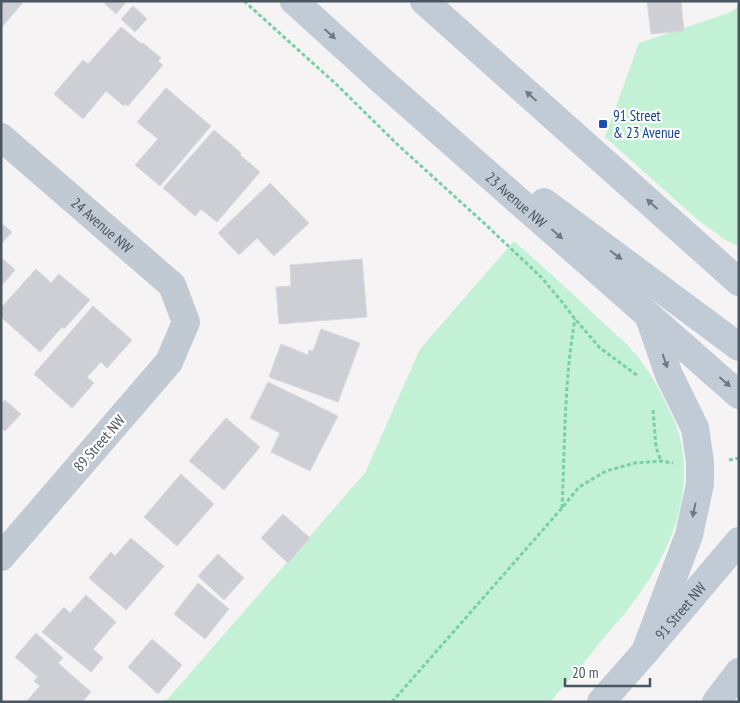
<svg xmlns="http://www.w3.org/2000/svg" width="740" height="703" font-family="'PT Sans Narrow',sans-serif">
	<rect width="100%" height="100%" fill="#f5f3f3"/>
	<g fill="#c3f1d5">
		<polygon points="739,6 739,247 724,239 698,220 605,137 639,43 731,12"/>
		<path d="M514 241C542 266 571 292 598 318 609 328 621 338 631 349 647 366 659 388 669 410 673 418 677 426 679 434 695 491 671 551 637 597 628 610 617 623 606 635 588 658 569 680 550 702H165L365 473 420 349Z"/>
	</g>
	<g fill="#cdcfd5" stroke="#d7d9de">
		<polygon points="1,1 24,1 2,27 1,26"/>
		<polygon points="102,1 127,1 116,14"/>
		<polygon points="647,1 681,1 684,31 651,34"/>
		<polygon points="133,6 147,19 135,32 121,19"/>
		<polygon points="121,27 142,44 143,43 161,58 158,61 163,65 128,106 125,104 124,106 106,91 83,119 54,94 83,60 88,64"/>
		<polygon points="166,88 211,126 160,186 135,165 158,139 137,122"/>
		<polygon points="214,130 241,153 240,155 260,172 217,222 201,209 195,216 163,188"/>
		<polygon points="270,183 309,223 274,256 257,238 239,255 218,233"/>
		<polygon points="1,223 12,232 1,244"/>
		<polygon points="1,257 15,270 1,286"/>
		<polygon points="362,259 367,317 279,324 276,287 291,286 290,265"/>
		<polygon points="36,269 51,283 59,274 90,300 64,329 62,327 40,352 1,317 1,308"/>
		<polygon points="93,306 132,340 107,368 101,362 87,377 94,383 72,408 34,374"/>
		<polygon points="321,329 360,343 338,402 269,377 281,344 308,355 309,350 313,351"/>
		<polygon points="268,382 338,416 310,471 271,452 280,433 250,418"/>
		<polygon points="5,400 21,414 5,431 1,428 1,404"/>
		<polygon points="226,418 260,447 224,490 189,461"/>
		<polygon points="181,474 214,504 177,546 144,517"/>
		<polygon points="283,514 310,538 288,563 261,538"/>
		<polygon points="131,538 164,566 126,610 89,578 111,552 115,556"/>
		<polygon points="218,554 244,578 224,600 198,576"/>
		<polygon points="198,583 229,609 205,639 174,614"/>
		<polygon points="86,595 116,622 93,649 103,658 91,672 42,632 64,607 70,613"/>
		<polygon points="36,633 63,658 58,663 91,692 82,702 26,702 40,686 34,681 38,677 15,657"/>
		<polygon points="152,639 182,665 158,694 128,667"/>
	</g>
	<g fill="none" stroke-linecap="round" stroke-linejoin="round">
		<g stroke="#7ad0a6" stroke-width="3" stroke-dasharray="4 2.5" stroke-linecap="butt">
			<polyline points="244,1 336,84 398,145 485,224 542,278 562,302 575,319 600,348 638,376"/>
			<polyline points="653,410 656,447 661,461"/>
			<polyline points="729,460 739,458"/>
			<path d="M562 508C565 445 564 381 575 319"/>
			<polyline points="392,702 562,508 579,487 606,471 635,463 661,461 673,463"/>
		</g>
		<path stroke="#c1cad2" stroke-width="28" id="s1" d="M1 137 172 285 186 322 169 362 1 557"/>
		<g stroke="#c1cbd6" stroke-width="28">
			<path id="s2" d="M294 1 381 80 739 395"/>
			<polyline points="424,1 739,282"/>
			<polyline points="544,202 739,347"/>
			<polyline points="645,652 689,535 700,484 700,462 695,428 669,375 649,317"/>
			<path id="s3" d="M601 702 645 652 739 541"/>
			<polyline points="716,702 739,672"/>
		</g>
	</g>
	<defs><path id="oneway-solid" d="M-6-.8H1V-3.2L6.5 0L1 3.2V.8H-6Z" transform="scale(1.25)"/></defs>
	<g fill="#6e7984">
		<use href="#oneway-solid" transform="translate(330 34) rotate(42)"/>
		<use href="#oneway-solid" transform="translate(531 96) rotate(-138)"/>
		<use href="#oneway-solid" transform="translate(652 204) rotate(-138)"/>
		<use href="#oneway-solid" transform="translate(557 234) rotate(41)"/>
		<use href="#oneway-solid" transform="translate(616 255) rotate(37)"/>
		<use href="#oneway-solid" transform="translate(665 361) rotate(71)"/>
		<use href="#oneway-solid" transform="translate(725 382) rotate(41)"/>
		<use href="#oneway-solid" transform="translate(694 510) rotate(102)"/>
	</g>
	<rect fill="#1a4fb4" stroke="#fff" stroke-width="2" x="598" y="119" width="10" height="10" rx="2.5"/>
	<g text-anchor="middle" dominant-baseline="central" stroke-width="4.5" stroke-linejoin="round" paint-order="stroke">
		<g font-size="15" fill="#164399" stroke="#fff" text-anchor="start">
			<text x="613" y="115">91 Street<tspan x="613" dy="17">&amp; 23 Avenue</tspan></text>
		</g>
		<g font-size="15" fill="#4a5661" stroke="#fff">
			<text stroke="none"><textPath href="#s2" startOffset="298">23 Avenue NW</textPath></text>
			<text stroke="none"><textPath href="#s1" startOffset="134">24 Avenue NW</textPath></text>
			<text transform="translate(99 443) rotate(-49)">89 Street NW</text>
			<text stroke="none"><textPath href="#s3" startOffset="121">91 Street NW</textPath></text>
		</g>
	</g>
	<rect width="740" height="703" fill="none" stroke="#4a5661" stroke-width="5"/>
	<path d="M565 678v8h85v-8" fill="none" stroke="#4a5661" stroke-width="2.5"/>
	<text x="572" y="678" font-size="15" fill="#4a5661" stroke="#ffffff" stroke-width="4" paint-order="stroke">20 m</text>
</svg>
